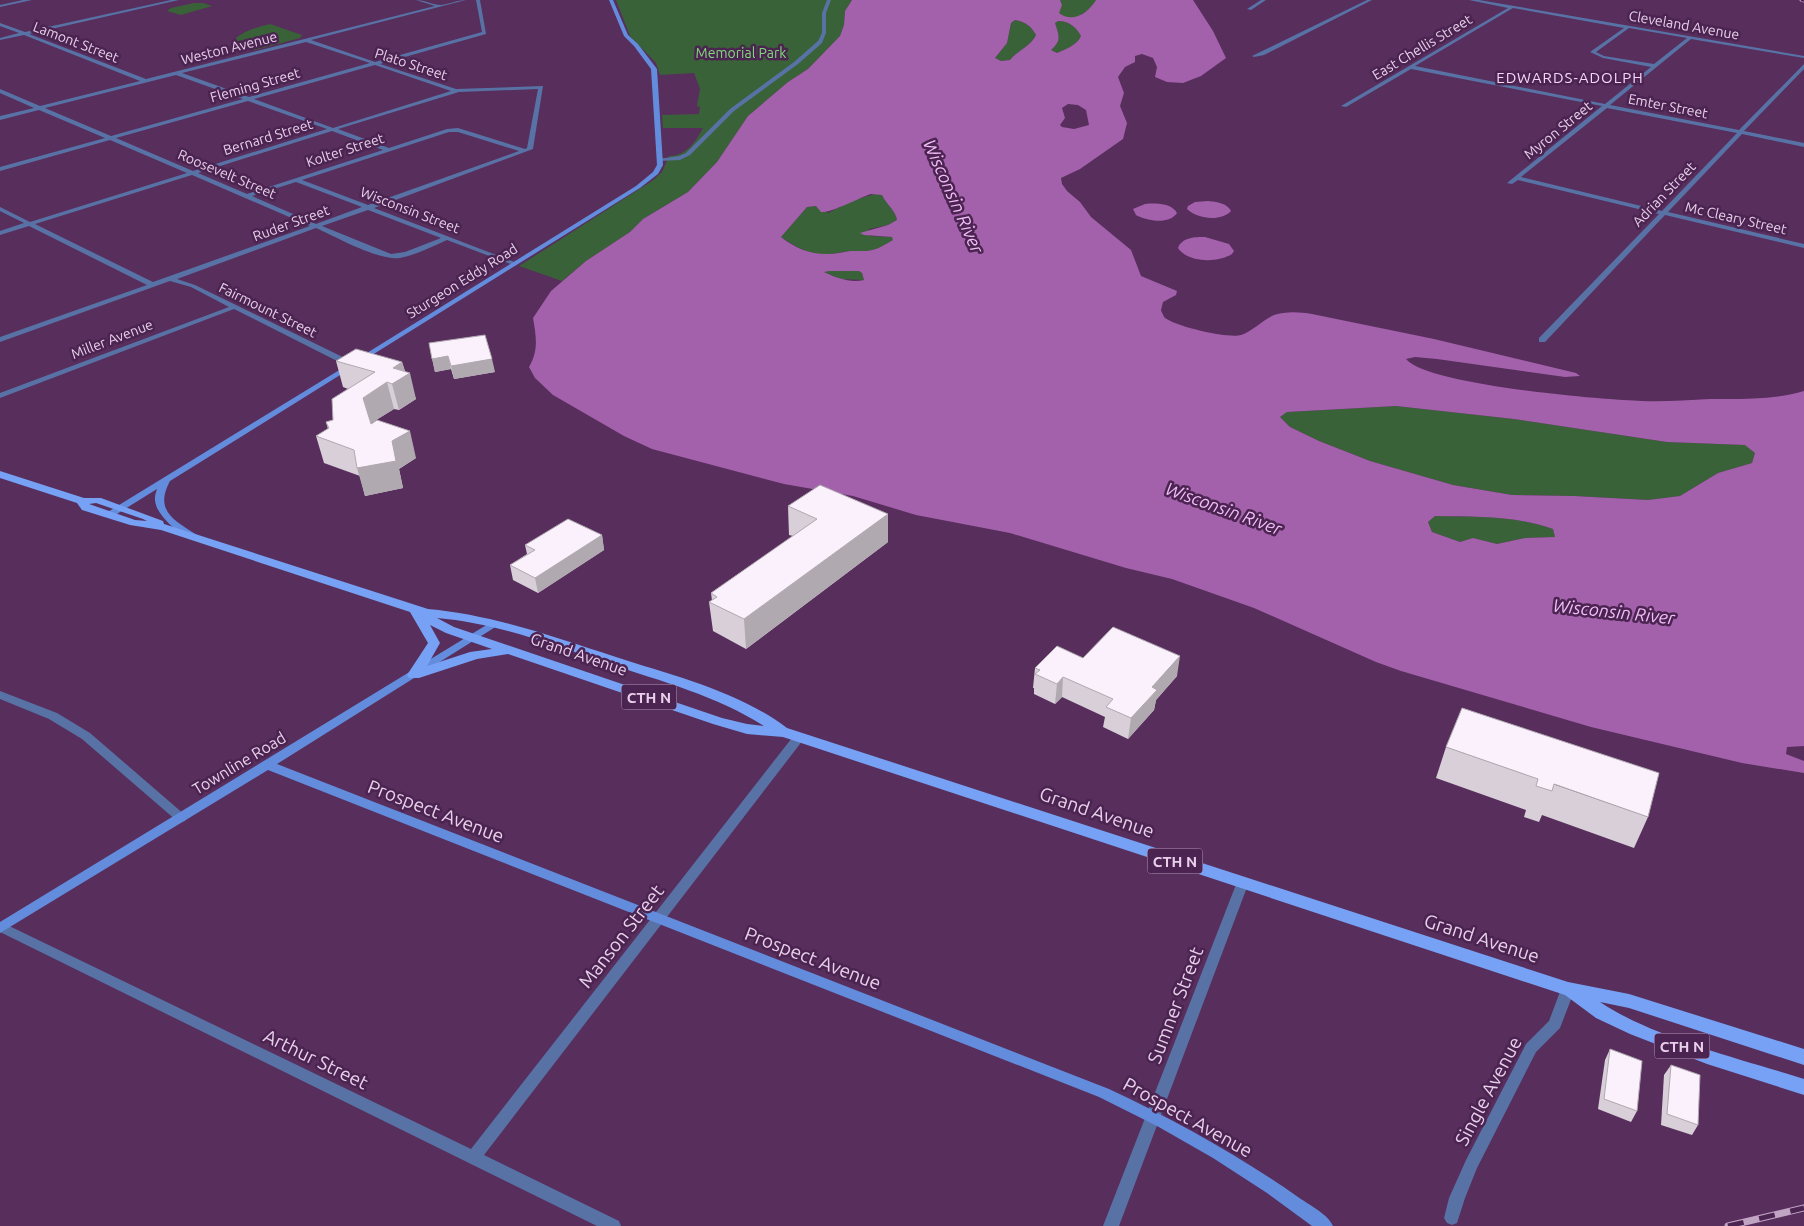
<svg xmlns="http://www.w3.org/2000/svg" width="1804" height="1226" font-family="Ubuntu,sans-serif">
	<rect width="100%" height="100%" fill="#572e5c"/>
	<g fill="#3a6238">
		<path d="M616 0H852L845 11 844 25 840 36 808 69 788 82 748 116 717 162 688 192 643 219 630 232 586 261 562 281 519 266 652 181 662 172 669 156C687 156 696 141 703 128H663L662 115 699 114 700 107 697 106 700 89 694 73 660 75 656 63 630 36Z"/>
		<path d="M1060 0H1096C1089 12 1072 25 1058 13L1062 5Z"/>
		<polygon points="194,3 203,3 212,6 181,15 167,11 171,8"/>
		<path d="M1015 20C1026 22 1031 26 1036 35 1031 46 1017 51 1010 60L1001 61 995 58 1007 43 1011 23Z"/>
		<path d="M1058 21C1069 21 1076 27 1081 36 1077 45 1066 49 1057 53L1051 50C1062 40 1059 36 1055 23Z"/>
		<path d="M270 24 302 35 300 38 255 50 237 43 236 38C245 30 258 27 270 24Z"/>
		<path d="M875 194 882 195C886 204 896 211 897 220L888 225 869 229V236L893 237 894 240C873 252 873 251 850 251 844 252 837 253 831 254 812 256 796 248 781 237L807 207 816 206 828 213 854 200Z"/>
		<polygon points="828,271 859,271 862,273 864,280 841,279 824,272"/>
		<polygon points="1396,406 1514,419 1667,442 1746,445 1755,453 1752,463 1718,473 1680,496 1648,500 1574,496 1512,495 1453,485 1370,461 1319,441 1290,427 1280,417 1287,412"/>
		<path d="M1435 516C1478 517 1512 515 1553 529L1555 537 1525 538 1497 544 1473 538 1460 542 1432 532 1428 522Z"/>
	</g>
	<g fill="#a361ab" fill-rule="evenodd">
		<path d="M852 0H1060L1062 5 1059 13C1073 24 1089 12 1096 0H1193L1213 31 1226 58 1201 76 1183 83 1167 82 1155 77 1157 67 1153 58 1142 54 1135 56V62L1125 67 1118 77 1124 93 1120 106 1127 123 1123 139 1080 169 1061 178 1062 184 1067 191 1080 202 1091 217 1131 250 1141 276 1177 291 1176 295 1163 302 1161 310C1161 311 1164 316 1164 317 1173 326 1229 339 1241 335 1253 331 1262 320 1274 315 1286 311 1300 312 1312 314L1434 339 1576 373 1580 376 1565 377 1437 359 1415 357 1406 359C1427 385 1602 400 1642 401 1664 402 1687 400 1710 399 1741 399 1774 400 1804 391V746L1787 747 1786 754 1804 761V773L1742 763 1591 727 1401 671 1376 662 1254 608 1172 579 1126 568 1010 533 916 515 853 496 784 484 652 449 624 436 553 395 535 378 529 367C539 350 536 336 533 318L551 291 586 261 630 232 643 219 688 192 717 162 748 116 788 82 808 69 840 36 844 25 845 11ZM1015 20C1026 22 1031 26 1036 35 1031 46 1017 51 1010 60L1001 61 995 58 1007 43 1011 23ZM1058 21C1069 21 1076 27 1081 36 1077 45 1066 49 1057 53L1051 50C1062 40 1059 36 1055 23ZM1068 104 1078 105 1086 110 1089 125 1074 129 1062 127 1060 125 1065 118 1062 108ZM871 194 882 195C886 204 896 211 897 220L888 225 860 233 864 235 892 237 893 240C873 252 873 251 850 251 843 252 835 254 827 254 809 254 795 248 781 237L807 207 816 206 821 212C832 213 858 198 871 194ZM829 271H859L862 273 864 280C850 283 837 278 824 272ZM1396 406 1514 419 1667 442 1745 445 1755 453 1752 463 1718 473 1680 496 1648 500 1574 496 1512 495 1453 485 1370 461 1319 441 1290 427 1280 417 1287 412ZM1435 516C1478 517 1512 515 1553 529L1555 537 1525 538 1497 544 1473 538 1460 542 1432 532 1428 522Z"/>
		<path d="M1208 201C1217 202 1227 203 1231 211 1221 222 1197 219 1187 209L1188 206 1195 202Z"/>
		<path d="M1145 204C1156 203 1171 203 1177 213 1169 225 1147 221 1136 215L1133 209Z"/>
		<path d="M1205 237 1229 244 1234 251 1232 254C1218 263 1188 263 1178 248 1182 237 1195 237 1205 237Z"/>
	</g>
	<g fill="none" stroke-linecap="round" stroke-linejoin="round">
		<g fill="#5872a5" fill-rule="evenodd">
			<polygon points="23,0 32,0 0,7 0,5"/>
			<path d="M171 0H179L29 34 146 79 435 6 416 0C424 0 433 5 441 5 450 4 457 0 466 0L311 40 375 62 482 32 476 0H480L486 34 380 64 456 89 543 86 533 149 374 208 517 263V265H513L447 240C431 247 416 255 400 258 379 261 336 237 316 228L177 279 195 285 355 363V367H349L234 309 0 398V393L229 307 191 287 170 281 0 342V337L147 285 29 226 0 235V231L24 223 0 211V207L30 222 187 173 110 140 0 171V167L105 138 39 110 0 120V116L34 108 0 93V89L40 106 140 81 24 35 0 40V38L19 33 0 26V23L25 32ZM306 42 370 63 249 97 182 73ZM375 65 451 91 333 128 254 99ZM176 75 243 99 111 136 45 108ZM538 89 527 148 525 149 458 128 447 129 389 148 338 129 459 92ZM248 101 327 129 193 171 116 138ZM332 131 383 150 247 194 198 173ZM449 132H458L519 151 368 205 302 180ZM192 175 310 226 153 282 35 224ZM296 182 362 207 316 224 252 196ZM368 210 441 238 405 252 391 254 322 226Z"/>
			<polygon points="827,0 831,0 826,13 826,33 822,43 798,64 734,111 690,155 680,160 658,161 658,159 679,156 686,153 730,109 794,62 818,41 822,33 822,13"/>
			<polygon points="1261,0 1266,0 1251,10 1247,9"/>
			<polygon points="1367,0 1372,0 1264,55 1254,57 1252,56"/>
			<path d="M1469 0H1479L1804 56V58L1691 39 1610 105 1739 130 1804 64V69L1744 131 1804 143V147L1742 134 1668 212 1804 244V248L1665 215 1545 342H1539V338L1659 214 1518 180 1512 184 1507 183 1602 106 1411 69 1346 107 1341 106 1508 8ZM1513 8 1624 28 1590 52 1603 58 1651 67 1605 104 1415 66ZM1629 28 1687 38 1654 64 1604 56 1596 52ZM1607 108 1737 133 1662 211 1521 177Z"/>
			<polygon points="0,691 57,713 90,733 185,815 187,818 185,821 181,822 177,821 82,739 49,719 0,699"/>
			<polygon points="799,733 803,734 805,737 803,740 484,1155 619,1221 621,1226 597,1226 0,932 1,922 471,1149 795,734"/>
			<polygon points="1243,877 1247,879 1249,882 1119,1226 1103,1226 1237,882 1239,879"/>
			<polygon points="1568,983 1573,985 1575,989 1560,1028 1536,1052 1477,1168 1465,1198 1457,1223 1452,1225 1447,1223 1444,1218 1449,1198 1466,1160 1526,1044 1549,1021 1561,989 1563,985"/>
		</g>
		<g fill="#638cdd" fill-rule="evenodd">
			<path d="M609 0H613L628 35 638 44 657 69 663 165 658 174 640 188 170 481C154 511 174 520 197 535L199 537 197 539C185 541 159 517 156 505 154 499 155 495 157 489L112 517H106L104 515 106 513 341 369 636 186 653 172 657 165 651 69 634 46 624 36Z"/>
			<path d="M493 621 497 622 498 624 497 626 277 764 1109 1089C1175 1120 1238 1155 1298 1197 1309 1205 1328 1214 1333 1226H1312L1267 1193 1213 1158 1157 1126 1099 1097 268 770 0 933V922Z"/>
		</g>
		<path fill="#77a1f4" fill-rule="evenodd" d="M0 471 84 498H101L163 521 164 524 428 609C494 615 554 637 616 657 674 676 738 691 787 728L1568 982 1629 994 1804 1049V1065L1629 1008 1600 1002C1654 1038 1741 1059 1804 1079V1095L1707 1064 1630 1034 1596 1018 1565 995 783 737 747 734 713 724 508 654 477 659 419 678H409L407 675 428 643 410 612 161 530 130 525 82 510 77 503 0 478ZM96 503 143 519 147 521 135 520 89 504ZM437 618C497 623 553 645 609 664 661 681 717 696 764 726L747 724 722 718 454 627ZM430 625 446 633 492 649 470 652 427 666 440 643Z"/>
		<defs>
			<polyline id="rail-far1" points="1801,0 1804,1"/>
			<polyline id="rail" points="1728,1226 1804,1208"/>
		</defs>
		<use href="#rail-far1" stroke="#c1a4c4" stroke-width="3"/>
		<use href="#rail" stroke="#c1a4c4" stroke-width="7"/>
		<use href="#rail-far1" stroke="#4c2451" stroke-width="2" stroke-dasharray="5.5" stroke-linecap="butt"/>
		<use href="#rail" stroke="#4c2451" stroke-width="5" stroke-dasharray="16" stroke-linecap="butt"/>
	</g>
	<g fill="#d8cfd9">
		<polygon points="429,343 495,372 454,379 451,369 435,372"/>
		<polygon points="336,361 402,362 405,371 416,399 399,410 394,409 371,423 416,458 399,469 403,488 365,496 360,476 324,463 316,436 328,429 326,422 333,420 348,389 343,387"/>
		<polygon points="788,506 888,514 888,542 746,649 713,631 709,602 712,601 711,593 793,536 789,535"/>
		<polygon points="602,535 604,550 538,593 513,580 510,565 527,554 525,545"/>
		<polygon points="1083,658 1177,676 1156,700 1154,710 1128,739 1103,727 1105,717 1062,697 1055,704 1034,694 1034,688 1033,688 1035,668"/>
		<polygon points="1446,747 1648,817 1634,848 1542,815 1539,822 1524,817 1526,810 1436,778"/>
		<polygon points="1610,1049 1637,1111 1631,1122 1598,1109 1605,1060"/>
		<polygon points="1671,1065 1698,1125 1692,1135 1661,1125 1664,1075"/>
	</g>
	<g fill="#b0a9b0">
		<polygon points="448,356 451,369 435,372 432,359"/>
		<polygon points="492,359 495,372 454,379 451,366"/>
		<polygon points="402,362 406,375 410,373 416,399 399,410 392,384 393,368"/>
		<polygon points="387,382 394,409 370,424 363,398"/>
		<polygon points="410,431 416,458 399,469 403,488 365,496 357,468 392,441"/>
		<polygon points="888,514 888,542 746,649 744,619"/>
		<polygon points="602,535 604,550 538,593 535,578"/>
		<polygon points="1180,656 1177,676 1156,700 1154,710 1128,739 1131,718 1152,687"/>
		<polygon points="1063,677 1062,697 1055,704 1057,684"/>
	</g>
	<g fill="#fbf1fc" stroke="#b0a9b0">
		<polygon points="485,335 492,359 451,366 448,356 432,359 429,343"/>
		<polygon points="356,349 402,362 393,368 410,373 392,384 387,382 363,398 371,424 377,420 410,431 392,441 396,461 357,468 354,450 316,436 329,428 326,422 333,420 332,399 375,372 336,361"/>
		<polygon points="820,485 888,514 744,619 709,602 717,597 711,593 817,519 788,506"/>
		<polygon points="568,519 602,535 535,578 510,565 535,550 525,545"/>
		<polygon points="1113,627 1180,656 1152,687 1157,690 1131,718 1106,707 1113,699 1063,677 1057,684 1035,674 1040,670 1035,668 1057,646 1083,658"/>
		<polygon points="1462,708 1659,773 1648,817 1554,784 1552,791 1536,786 1538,779 1446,747"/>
		<polygon points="1610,1049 1642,1061 1637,1111 1604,1099"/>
		<polygon points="1671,1065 1700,1075 1698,1125 1667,1114"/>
	</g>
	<g text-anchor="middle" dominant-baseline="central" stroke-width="5" stroke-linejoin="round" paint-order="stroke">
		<g font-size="14" fill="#e8d0eb" stroke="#4c2451">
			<text transform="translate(1684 25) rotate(10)">Cleveland Avenue</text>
			<text transform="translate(76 42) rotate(21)">Lamont Street</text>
			<text transform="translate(1422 47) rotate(-31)">East Chellis Street</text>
			<text transform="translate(229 48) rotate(-14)">Weston Avenue</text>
			<text transform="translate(411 64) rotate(18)">Plato Street</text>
			<text transform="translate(255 85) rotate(-16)">Fleming Street</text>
			<text transform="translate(1668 106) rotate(11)">Emter Street</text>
			<text transform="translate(1558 130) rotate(-39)">Myron Street</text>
			<text transform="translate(268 137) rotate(-17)">Bernard Street</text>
			<text transform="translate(345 150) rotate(-18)">Kolter Street</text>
			<text transform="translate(227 174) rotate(23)">Roosevelt Street</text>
			<text transform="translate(1664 194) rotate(-46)">Adrian Street</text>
			<text transform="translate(410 210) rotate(21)">Wisconsin Street</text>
			<text transform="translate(1736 218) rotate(13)">Mc Cleary Street</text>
			<text transform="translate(291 223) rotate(-20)">Ruder Street</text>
			<text transform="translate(462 281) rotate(-32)">Sturgeon Eddy Road</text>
			<text transform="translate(268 310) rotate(26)">Fairmount Street</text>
			<text transform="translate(112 339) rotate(-21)">Miller Avenue</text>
		</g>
		<g font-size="14" fill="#7edc79" stroke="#4c2451">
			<text x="741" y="53">Memorial Park</text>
		</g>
		<g font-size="15" letter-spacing="1" fill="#f5d7f8" stroke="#4c2451">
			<text x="1570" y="77">EDWARDS-ADOLPH</text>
		</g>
		<g fill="#4c2451" stroke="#b99cbd" stroke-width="1">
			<rect x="621.5" y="684.5" width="55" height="25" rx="4"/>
			<rect x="1147.5" y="848.5" width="55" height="25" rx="4"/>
			<rect x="1654.5" y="1033.5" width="55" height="25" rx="4"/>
		</g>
		<g font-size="15" font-weight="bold" fill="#e8d0eb">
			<text x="649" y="697">CTH N</text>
			<text x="1175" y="861">CTH N</text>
			<text x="1682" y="1046">CTH N</text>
		</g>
		<g font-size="16" fill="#e8d0eb" stroke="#4c2451">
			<text transform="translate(579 654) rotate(19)">Grand Avenue</text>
			<text transform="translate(239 763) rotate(-31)">Townline Road</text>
		</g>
		<g font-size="18" font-style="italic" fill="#f2bef9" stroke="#4c2451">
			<text transform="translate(954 196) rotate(66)">Wisconsin River</text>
			<text transform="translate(1224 508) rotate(20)">Wisconsin River</text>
			<text transform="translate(1614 611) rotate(6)">Wisconsin River</text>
		</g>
		<g font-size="19" fill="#e8d0eb" stroke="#4c2451">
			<text transform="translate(436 811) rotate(21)">Prospect Avenue</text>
			<text transform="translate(1097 812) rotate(19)">Grand Avenue</text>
			<text transform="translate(621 936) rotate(-52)">Manson Street</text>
			<text transform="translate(1482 938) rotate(18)">Grand Avenue</text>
			<text transform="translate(813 958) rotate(21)">Prospect Avenue</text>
			<text transform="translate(1175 1005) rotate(-69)">Sumner Street</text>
			<text transform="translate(316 1059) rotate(26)">Arthur Street</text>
			<text transform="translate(1488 1091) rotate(-62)">Single Avenue</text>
			<text transform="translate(1188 1117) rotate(29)">Prospect Avenue</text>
		</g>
	</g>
</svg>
